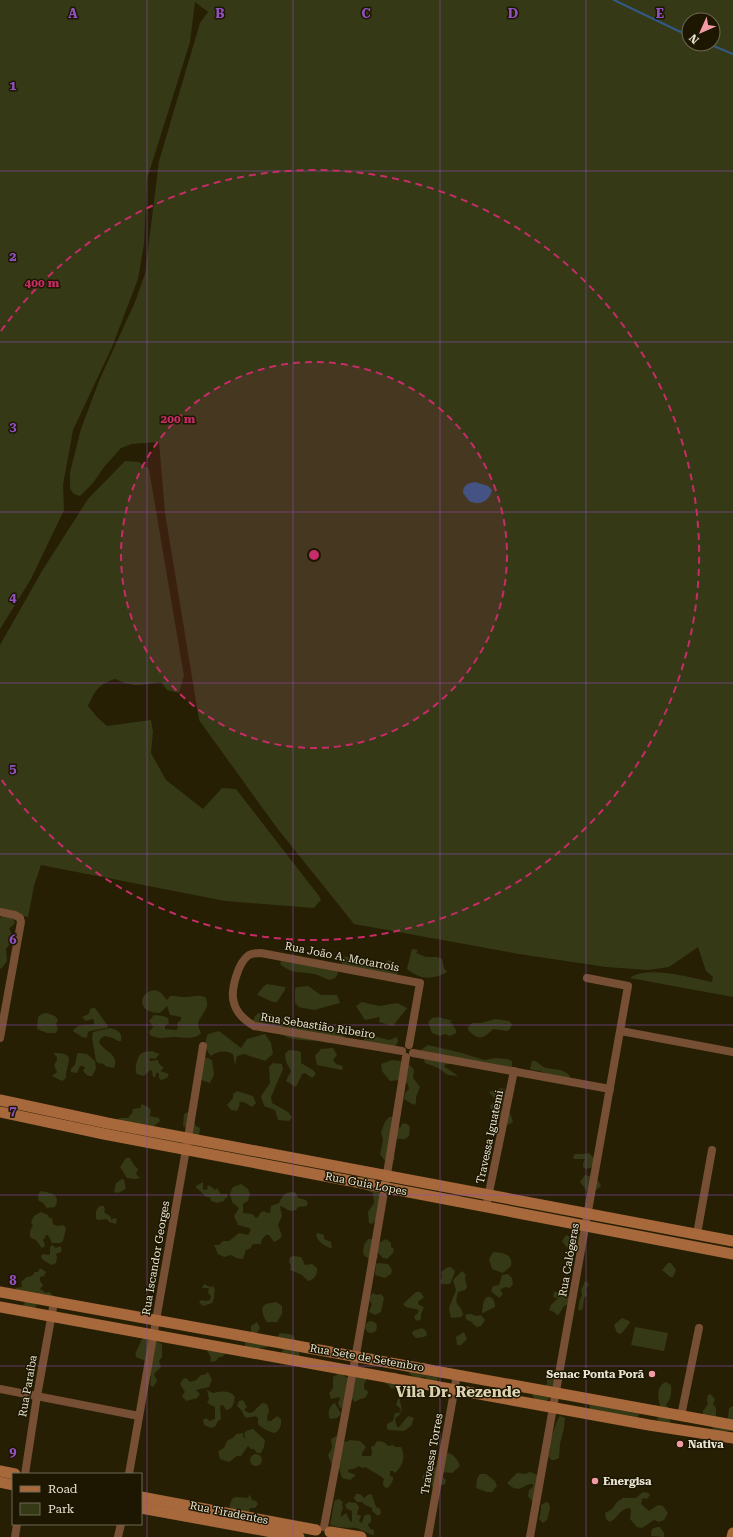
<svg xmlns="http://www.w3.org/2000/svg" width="733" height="1537" font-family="'Roboto Serif',serif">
	<rect width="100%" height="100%" fill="#271f03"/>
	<g fill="#353916" fill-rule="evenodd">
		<path d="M0 0H733V997L630 978C647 965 691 978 712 982L713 977 706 971 698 947 669 967 648 970 606 967 519 954 354 924 277 828 199 720 165 513 159 442 132 444 121 448 104 467 93 483 80 496 74 494 70 489V472L81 429 99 381 135 302 145 274 159 161 200 23 208 12 195 2 190 42 147 179 144 244 138 279 112 347 73 430 63 485 64 510 31 579 0 629ZM689 20H713V44H689Z"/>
		<path d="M125 461 139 462 149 469 184 676 179 693 167 690 161 682C142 685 134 688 115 679 98 685 96 689 88 706L97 717 107 726 151 720 153 732 151 753 166 780 203 809 222 788 236 789 319 896 321 900 314 908 225 901 41 865 34 886 28 917 12 914 15 923 9 929C16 939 12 941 6 949L7 961 2 968 0 969V918L3 915 0 911V645L42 571 88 499Z"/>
		<path d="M412 949 418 950 416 953 426 957H437L442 959 444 968 447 972C433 980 420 980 407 969Z"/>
		<path d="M283 956 337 971 338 974 335 978 329 980C324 978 319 975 314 974 300 971 293 975 280 964Z"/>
		<path d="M344 957C351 956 356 960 362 962 373 965 381 964 390 960L397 965 399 971 396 976 342 965V959Z"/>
		<path d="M267 984 285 987V990L277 1002C271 1003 264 997 257 995L263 987Z"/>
		<polygon points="308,986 321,995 337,995 340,1003 314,1010 298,1007 299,1007 295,1003 295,989 297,987"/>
		<path d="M155 990 160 992 167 1000 170 996C175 995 179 997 184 997 192 997 197 994 205 997 212 1008 200 1014 198 1024 198 1027 200 1030 201 1033L199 1035C190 1040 184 1037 175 1037 165 1037 159 1040 150 1035L149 1032 153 1027 149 1021 154 1015 163 1016 168 1018 169 1023 165 1026V1029L176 1030 178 1028 177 1023 181 1020V1017L170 1015 167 1006 160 1013C135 1013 139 991 155 990Z"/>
		<polygon points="362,1002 379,1006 397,1003 407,1008 393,1026 379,1022 380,1017 365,1020 356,1006"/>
		<path d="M93 1008H95L108 1026 107 1028 90 1031 88 1032 87 1038 82 1037 73 1031C78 1023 86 1026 94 1024V1021L93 1019 86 1021 82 1017 89 1014 90 1009Z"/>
		<polygon points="47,1013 55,1016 58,1020 56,1024 58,1029 56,1033 47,1033 37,1029 38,1017 42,1014"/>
		<polygon points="259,1013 271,1014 302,1028 322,1026 328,1028 346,1028 347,1034 339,1041 329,1043 318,1041 300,1040 289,1038 253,1021 255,1016"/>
		<polygon points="437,1017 454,1021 450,1021 456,1030 456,1033 450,1036 445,1034 440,1036 432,1033 428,1022 432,1018"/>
		<path d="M495 1019 509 1021 512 1024 510 1029 507 1031 493 1029C483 1039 479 1041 468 1030V1027L472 1023H481Z"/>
		<path d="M110 1028C117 1030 123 1032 121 1041H118L113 1038 105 1036 101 1038 99 1042C104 1052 120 1054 114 1068L105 1066 104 1064 98 1063 96 1061 92 1038 93 1032Z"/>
		<path d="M219 1031 241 1048 247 1039 265 1034 271 1043 273 1054 265 1061 244 1054 237 1056 235 1065 233 1054C225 1050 218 1051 211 1056 205 1050 204 1042 208 1034Z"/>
		<polygon points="369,1035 389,1040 397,1037 398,1041 394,1049 362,1043 366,1036"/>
		<path d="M428 1045 462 1053 484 1060 496 1058 507 1059 512 1061V1069C496 1067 458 1060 444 1065L445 1067 458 1076 448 1075 438 1068 425 1063 421 1050Z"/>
		<polygon points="333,1048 337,1055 333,1060 336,1064 343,1066 342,1070 317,1065 315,1056 321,1049"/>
		<polygon points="289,1050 299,1051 301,1053 301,1063 313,1070 316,1074 312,1078 305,1073 302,1074 296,1087 286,1081 291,1071 286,1062 285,1054"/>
		<path d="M152 1051 159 1054V1055L156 1058V1059L150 1058 149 1060 151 1061 158 1060 159 1064 164 1068 160 1071 169 1074 167 1078 161 1080 159 1078V1074L157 1072 155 1077H153L152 1071 150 1070 144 1076C142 1075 139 1075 137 1074 134 1071 137 1055 142 1053 145 1051 149 1052 152 1051Z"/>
		<path d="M53 1053C79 1052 65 1065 66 1078L62 1081 52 1076 57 1072 54 1065 57 1060V1057Z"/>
		<path d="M79 1053 87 1054 95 1061 96 1069 92 1076C87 1076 85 1074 83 1070L85 1068 83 1066H80L77 1073 71 1072V1069L75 1065 77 1054Z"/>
		<polygon points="202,1058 208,1058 212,1060 214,1075 210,1083 201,1080"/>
		<path d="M392 1060C401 1061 409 1062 414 1070L413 1078 420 1087 416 1097V1103L414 1105 404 1099 405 1093 409 1089 408 1084 401 1080 390 1081 382 1071 381 1064Z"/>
		<path d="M532 1061H535C538 1062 542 1067 546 1068 555 1070 563 1068 570 1076V1079C559 1077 550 1075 540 1071 536 1070 534 1071 530 1069Z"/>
		<polygon points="273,1063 282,1064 283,1069 271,1097 272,1103 288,1112 292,1117 289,1121 278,1120 275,1110 264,1106 261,1096 270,1083 269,1067"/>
		<polygon points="502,1088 506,1090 507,1098 501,1108 510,1113 513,1122 508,1125 492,1111 490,1106 496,1100 489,1092"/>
		<polygon points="237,1091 253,1096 256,1103 252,1107 244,1102 239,1102 240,1104 237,1111 231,1110 227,1105 233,1098 233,1094"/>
		<polygon points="142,1104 148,1107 151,1110 150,1116 159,1118 160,1121 154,1126 132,1134 118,1119 120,1118 128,1118 132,1113 133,1109 140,1108"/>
		<polygon points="188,1112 189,1112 196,1126 200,1128 199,1135 193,1135 188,1129 183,1126 184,1114"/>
		<path d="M389 1117H392L400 1128 402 1124C406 1122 407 1124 410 1127L409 1136 405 1139H393L390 1147 395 1159 390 1162 385 1161 380 1154 383 1140 381 1132 385 1122Z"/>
		<polygon points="589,1153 594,1158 593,1167 586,1169 583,1167 583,1164 585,1159 574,1159 573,1157 575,1154 585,1154"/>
		<polygon points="126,1158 130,1158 134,1165 138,1169 136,1174 140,1178 135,1179 127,1178 120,1167"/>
		<path d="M585 1175C591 1176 599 1179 601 1186L595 1191H587L580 1182Z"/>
		<path d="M368 1176 374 1177 377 1182 376 1187 382 1197 378 1218 372 1224 369 1223 368 1212 374 1203 373 1193C366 1190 357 1187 357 1178Z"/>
		<polygon points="122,1179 124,1180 126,1189 118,1193 114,1192 116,1183"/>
		<polygon points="203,1182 203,1190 208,1189 207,1187 209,1185 215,1190 217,1188 221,1194 227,1194 227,1198 225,1198 224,1201 217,1203 211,1201 210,1197 206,1197 198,1189 196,1188 196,1186"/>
		<path d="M241 1184 248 1189 250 1194 248 1201 243 1204V1213L252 1214 256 1218 258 1217 261 1212 265 1211V1212L270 1213 271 1206 279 1203C283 1195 284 1192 295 1192L298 1198 306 1200 308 1204 306 1206 298 1207 296 1210 290 1211 281 1206 280 1207 282 1216 278 1225 282 1236 278 1240 274 1242 269 1235H266L262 1239 261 1244H254L251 1246V1248L246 1250 243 1259 236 1258 231 1255 224 1257 218 1254 214 1245H219L223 1241H229L239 1233 248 1235 251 1230 249 1228 238 1225 234 1216 239 1208 232 1202 230 1193 233 1187Z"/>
		<path d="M41 1191C50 1193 62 1194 55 1207L47 1208 43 1203 39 1201C37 1198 38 1193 41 1191Z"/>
		<path d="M100 1206H104L105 1209 104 1212 111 1217V1220L114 1218 117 1219 116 1224 109 1222 107 1219 97 1220C95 1216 95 1209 100 1206Z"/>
		<path d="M41 1212 48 1215 49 1218H52L53 1224 57 1226 63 1225 66 1228 63 1241 60 1243H52L48 1235H46L45 1238 43 1239 45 1246 42 1248 36 1240 31 1238C29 1234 30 1229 33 1226L31 1222 34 1216Z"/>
		<path d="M318 1233 324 1235V1239L331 1242 332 1248C326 1248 317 1241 316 1235Z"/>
		<polygon points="578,1234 581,1235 577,1252 572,1249 568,1249 562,1241 566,1235 571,1237"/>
		<path d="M371 1239 375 1240C375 1246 377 1252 378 1258 372 1259 365 1259 363 1253L364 1245 368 1239Z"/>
		<polygon points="386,1239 391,1243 391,1247 394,1249 393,1253 387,1259 383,1258 377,1252 379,1243"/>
		<polygon points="52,1245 56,1248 60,1246 62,1250 61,1252 56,1254 57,1257 56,1263 51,1265 42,1259 41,1256 43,1254 48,1255 50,1254 50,1247"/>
		<path d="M493 1252C504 1253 513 1254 511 1266L503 1273 492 1269 489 1259Z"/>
		<path d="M294 1256 301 1257 305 1265 312 1264 317 1268C318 1273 315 1280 308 1281L302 1275 290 1270 291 1265 289 1262 290 1257Z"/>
		<polygon points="378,1263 388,1264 392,1270 391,1274 385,1278 375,1275 376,1264"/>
		<polygon points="668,1263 671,1263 676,1270 673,1277 670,1277 662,1270"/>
		<path d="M448 1267H451L455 1271C454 1274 451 1283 450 1284H442L440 1282 442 1277 441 1272Z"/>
		<polygon points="40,1268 46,1272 44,1276 40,1277 40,1281 43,1285 40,1289 46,1293 49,1292 55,1297 37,1304 35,1309 22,1307 25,1302 15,1292 16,1288 22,1287 21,1282 27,1277 32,1276 35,1272 38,1272"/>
		<path d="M462 1271 466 1275 465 1279 467 1287 465 1290 458 1292C453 1308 461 1302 463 1315L461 1317 451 1318 449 1308 456 1290 453 1280Z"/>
		<polygon points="508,1274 512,1278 513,1284 510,1288 505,1287 500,1290 503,1294 499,1298 491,1291 493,1286 499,1285 502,1275"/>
		<path d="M585 1281 589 1284 586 1289 587 1295 584 1298 583 1309 579 1311 578 1308C580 1304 578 1300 582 1296L581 1290Z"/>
		<polygon points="204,1284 210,1287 213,1286 215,1290 214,1294 214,1298 212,1303 203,1306 199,1302 201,1300 206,1301 210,1300 211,1296 208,1293 209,1288 202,1288"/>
		<polygon points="416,1292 420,1292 424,1297 418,1302 419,1305 424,1307 421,1314 421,1319 418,1321 415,1319 414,1316 417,1314 419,1310 406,1307 403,1304"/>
		<polygon points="554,1292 565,1292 571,1299 569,1304 564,1306 558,1316 554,1312 549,1310 551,1305 558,1298 553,1297"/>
		<polygon points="373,1293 377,1295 381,1294 384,1298 381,1312 375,1315 369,1312 372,1304 369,1300 370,1296"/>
		<path d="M487 1297H490C494 1299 495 1302 495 1307L483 1313 482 1312C483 1307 482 1301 487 1297Z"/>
		<path d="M276 1302 282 1306V1314L277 1322H267C264 1318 259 1308 266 1304 268 1303 273 1303 276 1302Z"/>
		<polygon points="467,1314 471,1314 476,1316 481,1315 485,1320 481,1326 477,1327 473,1324 472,1322 467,1320 465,1316"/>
		<polygon points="622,1318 629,1321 630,1323 621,1334 617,1333 614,1325"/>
		<circle cx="371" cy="1327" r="6"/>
		<polygon points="257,1322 260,1328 257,1333 269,1345 268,1347 247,1350 245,1346 245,1340 251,1335 251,1326"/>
		<polygon points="635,1327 668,1333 664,1351 631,1345"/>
		<polygon points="422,1328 426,1331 427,1335 424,1337 416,1338 412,1334 413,1331"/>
		<polygon points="464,1332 467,1339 461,1345 457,1345 456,1337"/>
		<path d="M280 1333C284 1334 289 1333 292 1335 297 1339 301 1354 299 1359L282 1353 283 1348 277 1337Z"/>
		<path d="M147 1337 162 1344V1357L159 1361 161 1367 154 1374 157 1381 153 1387 150 1385 151 1376C143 1369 143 1372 145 1361 142 1359 140 1359 138 1358 131 1356 141 1345 141 1340Z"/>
		<polygon points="207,1350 225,1353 225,1354 222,1357 219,1357 216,1361 211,1362 210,1360 211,1358"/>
		<polygon points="423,1362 437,1367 439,1365 441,1367 437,1382 428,1382 425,1377 418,1378 409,1374 409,1371 420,1365"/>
		<polygon points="549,1371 557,1374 551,1396 545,1403 536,1401 532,1395 547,1384 547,1378"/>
		<polygon points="208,1372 212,1380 209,1387 196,1390 200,1394 197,1398 186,1401 182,1396 185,1392 180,1384 183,1379 186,1378 190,1382 196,1380 201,1375 204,1375"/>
		<polygon points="394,1372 399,1374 402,1385 407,1388 405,1392 400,1392 398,1389 390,1388 389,1385 385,1383 385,1381 391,1373"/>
		<polygon points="340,1373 349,1379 344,1407 340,1408 338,1403 340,1399 339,1397 331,1399 329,1393 333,1388 333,1377"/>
		<polygon points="361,1375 367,1379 364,1384 364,1389 367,1390 368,1393 365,1398 360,1399 355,1402 351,1398 356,1377"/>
		<path d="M666 1382 671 1385C672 1392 671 1399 666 1405 671 1409 670 1412 668 1418L671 1422 669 1424 657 1420 658 1416 657 1411 660 1406C658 1397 656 1386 666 1382Z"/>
		<path d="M207 1390 213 1393C220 1391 231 1390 235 1397 233 1403 234 1409 226 1410L223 1405 220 1406 221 1419 217 1422 216 1426 211 1428 204 1425 203 1420 206 1418 210 1421 215 1419V1407L207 1403 209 1399Z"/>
		<polygon points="710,1394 715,1399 713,1404 716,1408 716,1416 728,1419 729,1408 733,1406 733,1431 727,1431 725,1433 714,1430 703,1417 703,1411 708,1404 707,1401 708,1395"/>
		<polygon points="399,1396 402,1411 400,1413 399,1416 396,1417 395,1419 397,1427 399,1427 408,1416 414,1418 411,1426 404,1431 388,1430 387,1428 387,1424 393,1421 395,1413 399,1413 401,1411 400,1408 396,1405"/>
		<path d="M243 1400 247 1407 244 1410 249 1413 253 1412 262 1403 267 1404 269 1410 267 1418 268 1421H271L277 1416 281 1419C282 1425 280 1430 275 1433 271 1433 260 1427 258 1424V1418C255 1415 251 1417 247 1418L244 1416 242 1411 237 1406 239 1401Z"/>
		<path d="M335 1403 341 1414 337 1418 330 1419C327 1413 329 1406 335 1403Z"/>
		<path d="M589 1404 640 1413 637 1418C621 1415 606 1412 590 1409Z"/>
		<polygon points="560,1416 565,1418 564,1428 560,1444 559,1458 554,1460 551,1460 548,1456 550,1450 549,1445 557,1421"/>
		<path d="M253 1429 265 1440 264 1447 261 1453H257L254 1449H251L248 1446 241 1456H237L229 1462 220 1459 218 1451 224 1448 227 1441 234 1437 236 1434 243 1433V1437L246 1438 244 1435C245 1430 249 1430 253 1429Z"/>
		<path d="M338 1435 345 1442 350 1440 360 1441 366 1447 362 1453V1456H371L372 1454 371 1446H374L377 1441 384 1442 388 1446 393 1445 395 1447H401C406 1456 403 1466 395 1473L393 1471H390V1476L393 1477V1480L389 1487 386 1488C382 1485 383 1483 384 1479 379 1474 372 1472 366 1467L363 1468 358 1466 356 1468 348 1470V1472L356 1475 350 1480 342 1478 339 1468 332 1466 328 1455 332 1448 331 1439Z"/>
		<path d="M445 1453C453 1452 458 1460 460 1466L452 1473 442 1472 441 1475 446 1480 445 1484 434 1488 422 1478C425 1470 430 1469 438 1467Z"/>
		<circle cx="256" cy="1460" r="6"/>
		<path d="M530 1472 538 1475 535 1501H532L528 1496 529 1490 533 1487V1484C523 1483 520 1496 507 1483L517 1473 525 1474Z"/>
		<polygon points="480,1474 486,1474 495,1481 497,1486 492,1492 487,1492 476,1488 477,1479"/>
		<path d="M643 1492 648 1493 650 1495 647 1499 645 1498 642 1499 641 1504 649 1511 658 1505 663 1506 668 1513 664 1520 659 1522 654 1520 642 1528 637 1527 630 1519 631 1511 630 1508C620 1508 618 1518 610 1522L606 1519 605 1513 612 1509 617 1502 623 1498H636Z"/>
		<polygon points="250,1494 252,1500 256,1501 258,1504 255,1508 250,1508 249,1512 232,1509 229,1507 232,1499 235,1497 248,1498"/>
		<polygon points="356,1494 360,1494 364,1498 369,1494 372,1495 376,1507 380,1509 381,1513 378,1516 372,1511 372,1508 365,1505 362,1502 357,1502 354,1498"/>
		<path d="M339 1499 343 1502 342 1504 343 1509 341 1512V1517L346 1513 350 1521 352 1522V1511L347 1509 345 1505 349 1502 356 1503 359 1507 357 1514 361 1516 359 1521 362 1523 364 1516 368 1514 371 1516V1522L368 1524 370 1529 374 1530V1534L373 1535C369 1534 359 1529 357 1528 349 1527 339 1529 331 1525L330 1523C333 1515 332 1508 335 1500Z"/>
		<polygon points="546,1502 549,1503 550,1508 547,1520 543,1523 539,1519 541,1510 541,1505"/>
		<polygon points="657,1527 660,1527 664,1533 664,1537 651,1536 652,1529"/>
	</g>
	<path fill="#335987" d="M475 482 488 486 492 490C489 502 479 506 469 501L463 493C463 485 468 483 475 482Z"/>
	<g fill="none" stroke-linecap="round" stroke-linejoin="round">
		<g stroke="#335987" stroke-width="2">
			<polyline points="614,0 689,36"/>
			<polyline points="709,44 733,54"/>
		</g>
		<g stroke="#764f34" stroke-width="8">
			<polyline points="0,912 15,915 20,918 21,922 0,1038"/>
			<polyline points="621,1031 733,1052"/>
			<path d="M402 1051 254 1026C245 1020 237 1014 234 1003 230 991 238 962 249 955 253 953 257 953 261 953L420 983 409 1045"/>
			<polyline points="413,1053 610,1089"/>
			<polyline points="486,1207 514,1071"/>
			<polyline points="697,1234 712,1150"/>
			<polyline points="0,1389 139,1416"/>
			<polyline points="681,1416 699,1328"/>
			<polyline points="25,1474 37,1396 54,1302"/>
			<polyline points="129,1474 188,1138 203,1046"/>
			<path d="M324 1527C354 1371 381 1214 406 1057"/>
			<polyline points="15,1537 17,1524"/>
			<polyline points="118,1537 121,1524"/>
			<polyline points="428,1537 457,1375"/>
			<polyline points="530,1537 628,986 587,978"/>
		</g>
		<g stroke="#a7683c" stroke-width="11">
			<polyline points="0,1100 107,1123 733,1241"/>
			<polyline points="0,1112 104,1134 733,1254"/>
			<polyline points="0,1292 733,1425"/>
			<polyline points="0,1307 649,1425 733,1438"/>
			<polyline points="0,1471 15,1474"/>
			<polyline points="0,1482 13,1485"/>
			<polyline points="141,1497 316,1530"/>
			<polyline points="141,1508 299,1537"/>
			<polyline points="330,1532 361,1537"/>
			<polyline points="732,1537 733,1533"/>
		</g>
	</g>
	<path fill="none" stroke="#9151c3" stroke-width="1" stroke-opacity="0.55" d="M147 0V1537M293 0V1537M440 0V1537M586 0V1537M0 171H733M0 342H733M0 512H733M0 683H733M0 854H733M0 1025H733M0 1195H733M0 1366H733"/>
	<circle cx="314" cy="555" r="193" fill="#c62c67" fill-opacity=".12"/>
	<g fill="none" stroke="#c62c67" stroke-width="2" stroke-dasharray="7 5">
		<circle cx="314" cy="555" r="193"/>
		<path d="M1 331A385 385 0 1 1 1 779"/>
	</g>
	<g fill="#f39aa7" stroke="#1d1600" stroke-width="1.5">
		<circle cx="652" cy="1374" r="4"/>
		<circle cx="680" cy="1444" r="4"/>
		<circle cx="595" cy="1481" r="4"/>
	</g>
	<g text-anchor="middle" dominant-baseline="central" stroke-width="3" stroke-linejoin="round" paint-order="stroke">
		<g font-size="11" fill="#e8e4d3" stroke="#1d1600">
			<text transform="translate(342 957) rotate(11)">Rua João A. Motarrois</text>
			<text transform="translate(318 1026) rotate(9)">Rua Sebastião Ribeiro</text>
			<text transform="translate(490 1137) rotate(-78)">Travessa Iguatemi</text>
			<text transform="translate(366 1184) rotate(11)">Rua Guia Lopes</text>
			<text transform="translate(156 1258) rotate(-80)">Rua Iscandor Georges</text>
			<text transform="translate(569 1260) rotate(-80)">Rua Calógeras</text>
			<text transform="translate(367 1358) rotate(10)">Rua Sete de Setembro</text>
			<text transform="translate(28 1386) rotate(-80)">Rua Paraíba</text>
			<text transform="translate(432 1454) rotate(-80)">Travessa Torres</text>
			<text transform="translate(229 1513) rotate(11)">Rua Tiradentes</text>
		</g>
		<g font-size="11" font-weight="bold" fill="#e8e4d3" stroke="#1d1600" text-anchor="start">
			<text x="644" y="1374" text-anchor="end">Senac Ponta Porã</text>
			<text x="688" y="1444">Nativa</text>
			<text x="603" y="1481">Energisa</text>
		</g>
		<g font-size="15" font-weight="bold" fill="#dcd3b2" stroke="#1d1600">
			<text x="458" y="1392">Vila Dr. Rezende</text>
		</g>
	</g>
	<g font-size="13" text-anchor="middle" font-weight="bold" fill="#9151c3" stroke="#1d1600" stroke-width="3" stroke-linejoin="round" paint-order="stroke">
		<text x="73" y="18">A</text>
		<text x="220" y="18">B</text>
		<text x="366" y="18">C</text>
		<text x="513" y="18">D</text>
		<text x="660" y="18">E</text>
		<text x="13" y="90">1</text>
		<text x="13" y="261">2</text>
		<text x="13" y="431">3</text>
		<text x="13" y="602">4</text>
		<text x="13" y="773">5</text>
		<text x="13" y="944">6</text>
		<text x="13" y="1115">7</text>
		<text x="13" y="1285">8</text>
		<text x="13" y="1456">9</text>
	</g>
	<circle cx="314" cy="555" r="6" fill="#c62c67" stroke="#1d1600" stroke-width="2"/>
	<g font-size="12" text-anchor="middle" font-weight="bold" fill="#c62c67" stroke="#1d1600" stroke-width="3" stroke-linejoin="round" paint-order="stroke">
		<text x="42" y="287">400 m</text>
		<text x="178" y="423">200 m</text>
	</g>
	<rect x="12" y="1473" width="130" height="52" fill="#1d1600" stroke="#6e6854"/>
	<rect x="20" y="1486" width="20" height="6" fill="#a7683c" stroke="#6e6854"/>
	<text x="48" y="1493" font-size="12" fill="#e8e4d3">Road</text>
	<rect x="20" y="1503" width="20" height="12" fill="#353916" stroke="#6e6854"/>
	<text x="48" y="1513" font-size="12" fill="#e8e4d3">Park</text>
	<g transform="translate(701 32) rotate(225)"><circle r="19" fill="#1d1600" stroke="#6e6854"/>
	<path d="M0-3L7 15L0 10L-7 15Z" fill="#f39aa7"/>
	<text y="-6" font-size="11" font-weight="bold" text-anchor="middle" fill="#e8e4d3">N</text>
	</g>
</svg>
